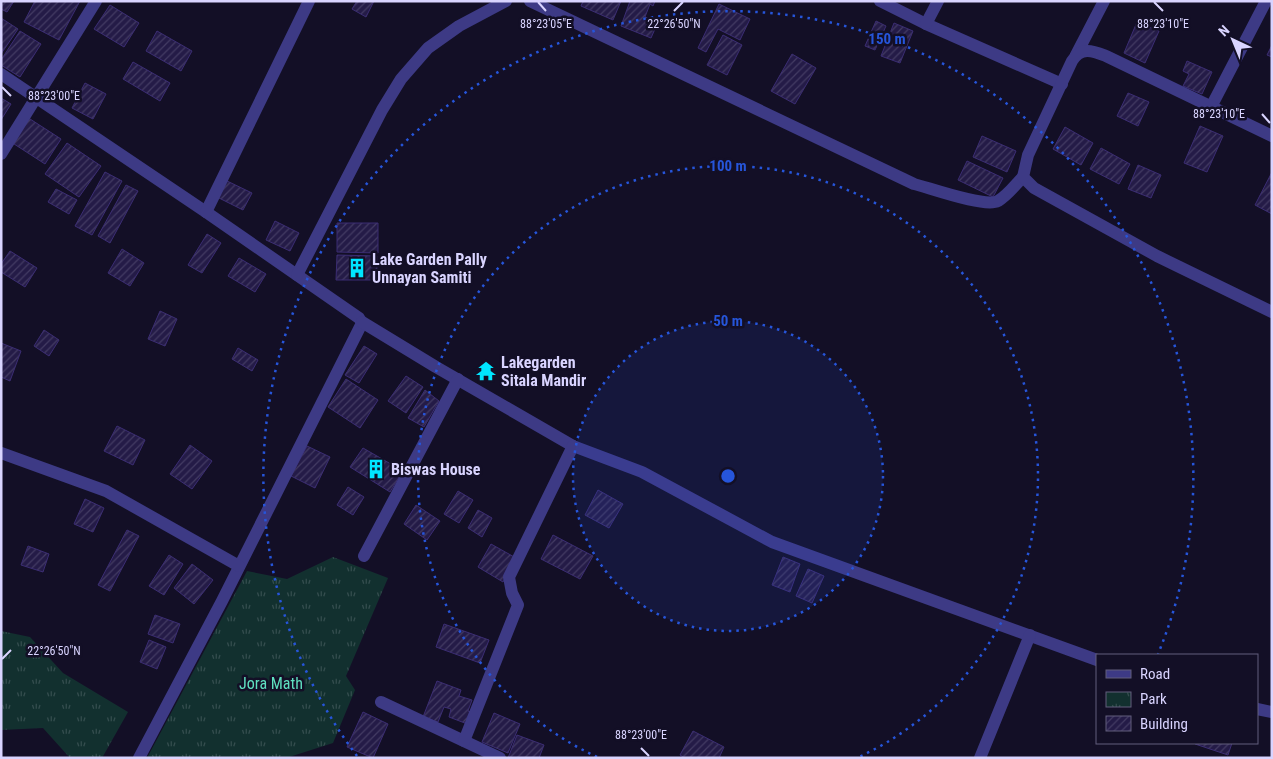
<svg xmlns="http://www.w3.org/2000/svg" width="1273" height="759" font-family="'Roboto Condensed',sans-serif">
	<defs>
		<pattern id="park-tufts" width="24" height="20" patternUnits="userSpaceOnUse" patternTransform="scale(1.25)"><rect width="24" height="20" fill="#12302f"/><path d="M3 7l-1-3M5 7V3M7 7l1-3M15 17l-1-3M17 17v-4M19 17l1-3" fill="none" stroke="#344d4e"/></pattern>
		<pattern id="building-hatch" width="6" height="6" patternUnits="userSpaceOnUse" patternTransform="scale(1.25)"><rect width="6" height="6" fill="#241b47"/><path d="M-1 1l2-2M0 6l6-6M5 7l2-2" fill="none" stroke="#433b63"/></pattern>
	</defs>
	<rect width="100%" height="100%" fill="#130f26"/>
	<g fill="url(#park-tufts)">
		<polygon points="333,557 388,578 346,676 355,690 333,743 286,758 147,758 247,571 287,579"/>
		<polygon points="1,631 30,637 63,673 128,712 102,758 70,758 43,728 1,730"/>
	</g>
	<g fill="url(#building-hatch)" stroke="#3b2d73">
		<polygon points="1,1 14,1 7,12 1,9"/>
		<polygon points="35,1 80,1 59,40 24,22"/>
		<polygon points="357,1 374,1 366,17 352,9"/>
		<polygon points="583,1 621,1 613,20 581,6"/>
		<polygon points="630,1 655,1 653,6 650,4 645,17 658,22 651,38 621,26"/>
		<polygon points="719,4 750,19 740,40 718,29 706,52 698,48"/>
		<polygon points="110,5 139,23 124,47 94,29"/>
		<polygon points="1,18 18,29 1,54"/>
		<polygon points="876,21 886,26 875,50 865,46"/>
		<polygon points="1137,22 1159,31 1145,63 1124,53"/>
		<polygon points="894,23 913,31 900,63 881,56"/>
		<polygon points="20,31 41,44 20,77 1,65 1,60"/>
		<polygon points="157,31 192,51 181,71 146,51"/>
		<polygon points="723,35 742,45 727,75 707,65"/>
		<polygon points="1272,45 1272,57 1267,55"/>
		<polygon points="792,54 816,68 795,104 771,91"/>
		<polygon points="1187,61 1212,72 1202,94 1183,86 1189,74 1183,71"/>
		<polygon points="133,62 170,83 160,101 123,79"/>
		<polygon points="85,83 106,94 93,119 72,108"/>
		<polygon points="1128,93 1149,102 1138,126 1117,116"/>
		<polygon points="1,98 11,104 1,120"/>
		<polygon points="27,117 61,139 45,164 11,142"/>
		<polygon points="1200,126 1223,136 1207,172 1184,163"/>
		<polygon points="1065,127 1093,143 1081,165 1053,149"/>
		<polygon points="982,136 1016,151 1007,172 973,157"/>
		<polygon points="67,143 101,166 79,197 45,174"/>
		<polygon points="1101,148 1130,164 1119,184 1090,169"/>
		<polygon points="967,161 1003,178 993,197 958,180"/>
		<polygon points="1138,165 1161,175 1151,198 1128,189"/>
		<polygon points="105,172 122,181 92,235 75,226"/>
		<polygon points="1272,172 1272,214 1255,205"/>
		<polygon points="225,180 252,193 243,210 217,197"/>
		<polygon points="126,185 138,191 110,243 98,236"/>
		<polygon points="56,189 77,200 69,214 48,202"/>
		<polygon points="275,221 299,233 290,251 266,240"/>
		<polygon points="337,223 378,223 378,253 337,252"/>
		<polygon points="207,234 221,243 202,273 188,265"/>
		<polygon points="122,249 144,263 130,286 108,273"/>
		<polygon points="10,251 37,268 25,287 1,272 1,264"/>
		<polygon points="337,255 377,256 377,280 336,280"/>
		<polygon points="239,258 266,274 255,292 228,276"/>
		<polygon points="160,311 177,319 165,346 148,339"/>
		<polygon points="44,330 59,340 49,356 34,346"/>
		<polygon points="1,343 21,351 10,381 1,377"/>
		<polygon points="364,346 377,354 359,383 345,375"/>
		<polygon points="238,348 258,360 252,371 232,359"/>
		<polygon points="406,376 423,387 406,413 388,401"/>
		<polygon points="346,379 378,400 360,428 328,407"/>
		<polygon points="425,390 439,401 424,427 408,418"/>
		<polygon points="117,426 145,440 133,465 104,451"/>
		<polygon points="190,445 212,461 192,489 170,474"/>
		<polygon points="307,446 330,457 315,488 291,476"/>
		<polygon points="363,448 403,471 390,492 350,467"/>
		<polygon points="348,487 364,497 353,515 337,505"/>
		<polygon points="598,490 623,504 609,528 585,515"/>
		<polygon points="458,491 473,500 459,523 444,514"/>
		<polygon points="85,499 104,508 93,532 74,524"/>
		<polygon points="416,505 440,521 427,540 404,524"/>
		<polygon points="478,510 492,518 482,537 468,528"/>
		<polygon points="127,530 139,536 110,591 98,585"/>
		<polygon points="553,535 593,556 580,579 541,559"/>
		<polygon points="491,544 516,558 503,582 478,567"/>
		<polygon points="28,546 49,554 43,572 21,565"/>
		<polygon points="169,555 183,564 164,595 149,586"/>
		<polygon points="783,557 800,564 790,592 772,585"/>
		<polygon points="192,564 213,580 194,604 174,588"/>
		<polygon points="808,569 824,576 812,603 796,596"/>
		<polygon points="155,615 180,624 173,643 148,634"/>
		<polygon points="444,624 489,640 480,663 436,647"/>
		<polygon points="149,640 166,647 157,669 140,662"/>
		<polygon points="437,681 461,690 459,696 472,700 468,711 474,713 470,725 449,717 451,709 444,707 438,722 423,717"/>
		<polygon points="363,712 388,724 373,758 347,747"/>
		<polygon points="494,713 520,724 508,753 482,742"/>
		<polygon points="693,731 724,747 719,758 685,758 680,755"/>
		<polygon points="517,735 544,745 539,758 508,758"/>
		<polygon points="1196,743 1232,743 1228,755 1195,744"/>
	</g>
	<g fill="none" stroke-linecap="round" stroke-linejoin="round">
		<g stroke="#3d3a85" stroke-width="12">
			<path d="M530 1 914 184C930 188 985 208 998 201 1008 195 1015 185 1023 177"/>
			<polyline points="880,1 926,24 1062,84"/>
			<polyline points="926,24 938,1"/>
			<polyline points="1076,55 1104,1"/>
			<polyline points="1,74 206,212 359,318 362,323 222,601 139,758"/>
			<polyline points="1211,107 1266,1"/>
			<path d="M1272 136 1106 56C1093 51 1081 46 1072 61L1028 155 1023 177 1034 188 1157 256 1272 312"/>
			<polyline points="1,154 96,1"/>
			<polyline points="206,212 309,1"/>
			<polyline points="297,275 382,110 401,79 428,48 459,26 506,1"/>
			<polyline points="362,322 436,367 573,446 642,472 772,542 1097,660"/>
			<polyline points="1,453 106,491 239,566"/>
			<polyline points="364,556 458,379"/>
			<polyline points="381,702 500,758"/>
			<polyline points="1257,709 1272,712"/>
			<polyline points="464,741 518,605 512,593 509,577 573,446"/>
			<polyline points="980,758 1030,635"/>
		</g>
	</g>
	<path fill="none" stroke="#d9d4ff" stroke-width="2" d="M538 2 546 11M1154 2 1163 11M674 11 683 2M2 87 11 96M1262 114 1270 123M2 659 11 650M641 748 649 756"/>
	<circle cx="728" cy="476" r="155" fill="#2655da" fill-opacity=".12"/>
	<g fill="none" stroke="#2655da" stroke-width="2.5" stroke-dasharray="2.5 5">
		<circle cx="728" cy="476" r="155"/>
		<path d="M597 757A310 310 0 1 1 859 757"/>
		<path d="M357 756A465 465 0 1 1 1158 654"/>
	</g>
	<defs>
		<symbol id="building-bare" viewBox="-9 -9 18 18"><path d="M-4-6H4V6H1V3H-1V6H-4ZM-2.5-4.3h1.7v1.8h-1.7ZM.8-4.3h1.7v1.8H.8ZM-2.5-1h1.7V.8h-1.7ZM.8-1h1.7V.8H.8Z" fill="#00e5ff" stroke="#130f26" stroke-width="2.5" paint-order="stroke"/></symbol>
		<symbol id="temple-bare" viewBox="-9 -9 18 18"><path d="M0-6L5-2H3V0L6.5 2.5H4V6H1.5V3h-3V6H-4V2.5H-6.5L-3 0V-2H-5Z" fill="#00e5ff" stroke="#130f26" stroke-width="2.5" paint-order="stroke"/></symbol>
	</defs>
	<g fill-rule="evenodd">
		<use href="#building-bare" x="343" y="254" width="28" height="28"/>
		<use href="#temple-bare" x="472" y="357" width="28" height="28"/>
		<use href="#building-bare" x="362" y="455" width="28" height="28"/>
	</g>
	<g text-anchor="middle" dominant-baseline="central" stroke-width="5" stroke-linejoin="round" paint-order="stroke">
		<g font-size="16" font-weight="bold" fill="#d9d4ff" stroke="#130f26" text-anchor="start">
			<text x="372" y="259">Lake Garden Pally<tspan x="372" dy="18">Unnayan Samiti</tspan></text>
			<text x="501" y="362">Lakegarden<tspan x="501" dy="18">Sitala Mandir</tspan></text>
			<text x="391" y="469">Biswas House</text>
		</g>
		<g font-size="16" fill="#5fe0c0" stroke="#130f26">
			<text x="271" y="683">Jora Math</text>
		</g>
	</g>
	<g font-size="12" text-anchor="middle" fill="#d9d4ff" stroke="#130f26" stroke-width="5" stroke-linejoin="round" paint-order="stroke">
		<text x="674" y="28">22°26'50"N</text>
		<text x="546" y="28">88°23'05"E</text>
		<text x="1163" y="28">88°23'10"E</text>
		<text x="54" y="100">88°23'00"E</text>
		<text x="1219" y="118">88°23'10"E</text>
		<text x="54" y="655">22°26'50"N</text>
		<text x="641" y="739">88°23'00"E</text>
	</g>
	<circle cx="728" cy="476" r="8" fill="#2655da" stroke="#130f26" stroke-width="2.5"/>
	<g font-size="15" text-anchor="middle" font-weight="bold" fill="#2655da" stroke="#130f26" stroke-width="5" stroke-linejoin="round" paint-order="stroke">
		<text x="887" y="44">150 m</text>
		<text x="728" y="171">100 m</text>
		<text x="728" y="326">50 m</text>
	</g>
	<rect width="1273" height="759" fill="none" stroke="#d9d4ff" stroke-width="5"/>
	<rect x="1096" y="654" width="162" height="90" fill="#130f26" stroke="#625e7d"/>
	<rect x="1106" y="670" width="25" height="8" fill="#3d3a85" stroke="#625e7d"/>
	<text x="1140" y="679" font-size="15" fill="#d9d4ff">Road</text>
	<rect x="1106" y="692" width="25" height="15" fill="url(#park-tufts)" stroke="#625e7d"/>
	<text x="1140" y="704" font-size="15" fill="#d9d4ff">Park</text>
	<rect x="1106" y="716" width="25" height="15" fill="url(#building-hatch)" stroke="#625e7d"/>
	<text x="1140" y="729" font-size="15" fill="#d9d4ff">Building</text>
	<g transform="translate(1233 40) rotate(316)" stroke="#130f26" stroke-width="4" paint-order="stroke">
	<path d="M0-4L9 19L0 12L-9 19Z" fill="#d9d4ff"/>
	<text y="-8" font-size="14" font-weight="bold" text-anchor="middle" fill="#d9d4ff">N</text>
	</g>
</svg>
